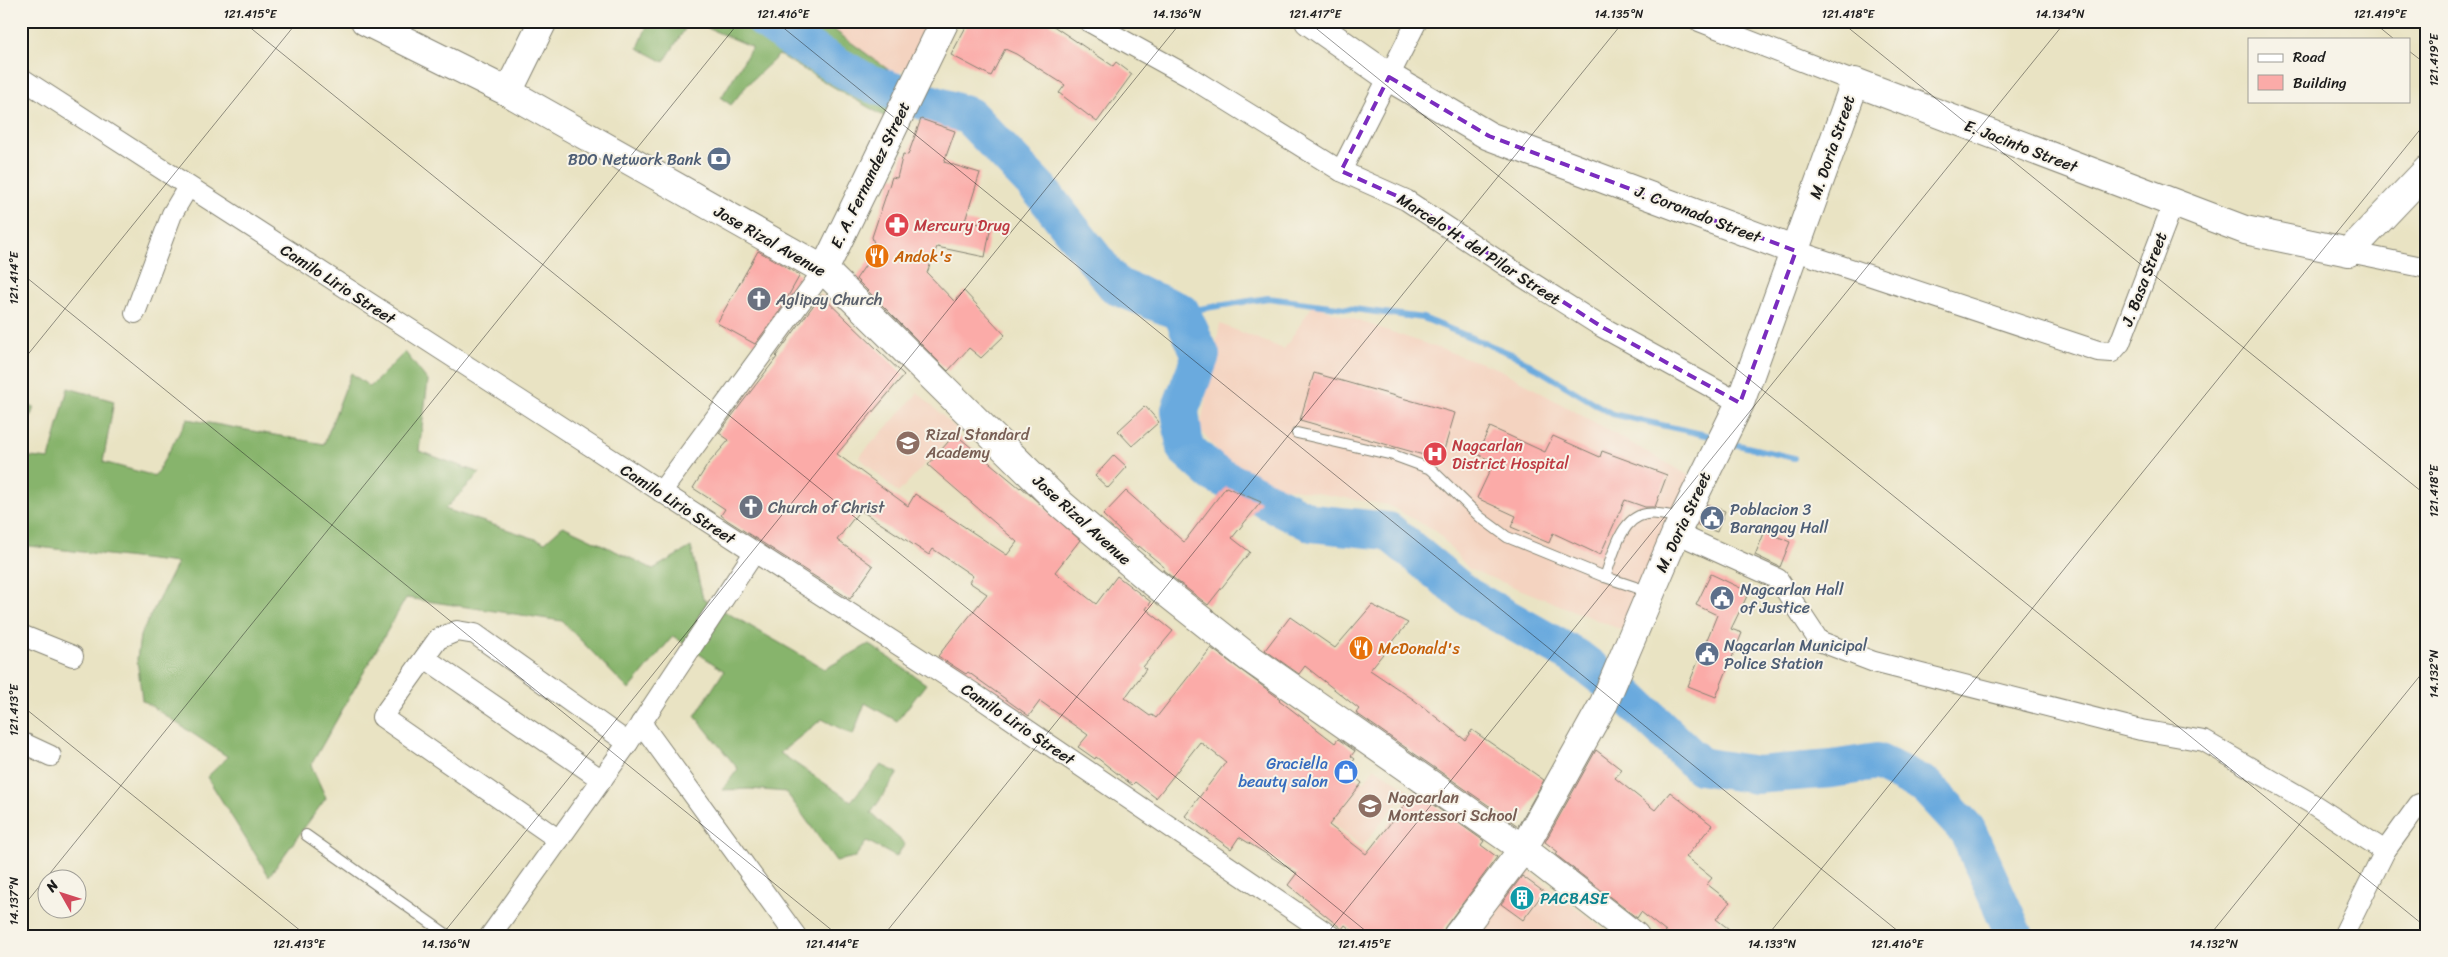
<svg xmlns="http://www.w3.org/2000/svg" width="2448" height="957" font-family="Sriracha,sans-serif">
	<rect width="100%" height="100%" fill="#f7f3e8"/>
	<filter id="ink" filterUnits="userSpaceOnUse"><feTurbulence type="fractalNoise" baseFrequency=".02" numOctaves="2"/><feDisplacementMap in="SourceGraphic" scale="10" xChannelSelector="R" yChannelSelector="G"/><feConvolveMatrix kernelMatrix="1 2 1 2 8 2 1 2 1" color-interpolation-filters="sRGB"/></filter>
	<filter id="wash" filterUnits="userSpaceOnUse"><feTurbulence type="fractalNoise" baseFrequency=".0096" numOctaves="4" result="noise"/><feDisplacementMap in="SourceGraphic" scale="20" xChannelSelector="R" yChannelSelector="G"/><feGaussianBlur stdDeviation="1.12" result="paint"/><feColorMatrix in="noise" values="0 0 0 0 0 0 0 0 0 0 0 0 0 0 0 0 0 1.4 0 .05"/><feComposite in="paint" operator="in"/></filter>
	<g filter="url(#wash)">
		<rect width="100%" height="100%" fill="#e9e3c3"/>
		<g fill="#f4d3c0">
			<polygon points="814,21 932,21 912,64 889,80"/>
			<polygon points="1313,305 1499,369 1695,479 1627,632 1469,569 1437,532 1388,505 1240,480 1200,429 1220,324 1284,349"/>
			<polygon points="918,393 957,429 898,493 859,457"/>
			<polygon points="1375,768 1408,789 1362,847 1332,822"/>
			<polygon points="1523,867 1612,936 1472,936"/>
		</g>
		<g fill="#87b46c" stroke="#526844">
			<polygon points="649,21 690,21 664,62 638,48"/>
			<polygon points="691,21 822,21 901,79 885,117 779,55 748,84 731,105 721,98 752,47"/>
			<polygon points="405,352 428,381 419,451 480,473 445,509 545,542 563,526 653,569 691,547 703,599 825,669 869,644 926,684 897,721 865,703 853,735 822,719 780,753 851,801 881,765 898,773 871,813 905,844 896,857 867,841 855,857 836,861 786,792 750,789 722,790 738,769 695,716 724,671 673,636 629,690 562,621 406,598 311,765 326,798 269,876 207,777 228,757 142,700 137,659 140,636 177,563 21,545 21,456 49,459 68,388 114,401 103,462 155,476 187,419 324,444 351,373 370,387"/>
			<polygon points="21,402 34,407 21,443"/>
		</g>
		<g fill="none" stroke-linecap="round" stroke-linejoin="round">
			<g stroke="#6baade" stroke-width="6">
				<polyline points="1181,312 1268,298 1423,318 1514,355 1612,414 1715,437"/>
				<polyline points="1734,444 1794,458"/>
			</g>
			<polyline stroke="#6baade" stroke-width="38" points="766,21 793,40 866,82 969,116 1041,191 1116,286 1181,312 1201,355 1180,410 1185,448 1213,473 1312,523 1388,531 1467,596 1576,657 1627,696 1700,766 1756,775 1832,769 1877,762 1926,786 1967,830 2015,936"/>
		</g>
		<g id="blocks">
			<g fill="#fbaba8">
				<polygon points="969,21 1046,21 1113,66 1116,62 1132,74 1097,122 1059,93 1065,85 1016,54 1005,49 991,76 951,55"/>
				<polygon points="921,119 955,131 944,162 980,173 965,221 991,226 985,257 937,247 927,273 954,301 964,291 1005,335 981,358 969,348 948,371 856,279 876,250 872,237 892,177 897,178 903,154 908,155"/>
				<polygon points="758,251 800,275 781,309 755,344 717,323"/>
				<polygon points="821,295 904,375 837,454 908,506 915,494 1007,555 1017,542 928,465 955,434 1020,488 1021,487 1080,540 1055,572 1096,604 1117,576 1151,602 1146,609 1173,631 1143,667 1146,669 1125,698 1150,716 1152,715 1156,718 1211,648 1280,699 1279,700 1335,743 1338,739 1355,751 1351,756 1355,759 1346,770 1362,783 1329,825 1366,854 1415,792 1484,841 1481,845 1497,857 1445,927 1442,936 1359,936 1345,925 1342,929 1288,885 1297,873 1239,837 1231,849 1185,816 1226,762 1200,742 1156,798 1135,782 1132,785 1096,757 1095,759 1078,747 1088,735 1040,701 1029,716 968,672 966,674 938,656 987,594 969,582 973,576 933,549 929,555 860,510 837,540 873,566 850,599 727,520 721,515 725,509 693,488 708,464 729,440 719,433 777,357 776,356"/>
				<polygon points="1314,373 1455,413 1441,460 1300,420"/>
				<polygon points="1145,406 1159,422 1132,446 1118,431"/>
				<polygon points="1490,427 1545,452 1553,436 1600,457 1602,451 1667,475 1655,507 1645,507 1625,500 1600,555 1553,533 1549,543 1511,527 1516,516 1477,498 1494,462 1477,454"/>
				<polygon points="1114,455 1127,467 1108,488 1095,476"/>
				<polygon points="1226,487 1261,502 1232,538 1250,552 1208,605 1163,570 1164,567 1139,546 1138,548 1103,515 1126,491 1184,542"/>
				<polygon points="1707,504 1725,511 1717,532 1698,525"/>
				<polygon points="1765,531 1790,542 1780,567 1755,555"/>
				<polygon points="1711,574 1749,592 1731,629 1742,633 1716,697 1688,686 1717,615 1696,605"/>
				<polygon points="1372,605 1408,623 1370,670 1413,699 1465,740 1472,730 1544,780 1518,826 1356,713 1359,709 1305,666 1299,674 1265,650 1290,617 1335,648"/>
				<polygon points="1596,750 1622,770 1615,778 1655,810 1670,792 1712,825 1686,857 1712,878 1707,884 1730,902 1716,919 1738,936 1671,936 1641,912 1637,918 1556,855 1558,852 1545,842"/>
				<polygon points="1522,876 1544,892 1523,920 1501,904"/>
			</g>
		</g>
	</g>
	<g filter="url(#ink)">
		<use href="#blocks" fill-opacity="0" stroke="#828070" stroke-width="1"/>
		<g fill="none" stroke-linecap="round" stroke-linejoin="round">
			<defs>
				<g id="lane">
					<polyline points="1297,433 1393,455 1431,469 1480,517 1507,537 1605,577 1650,592"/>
					<path d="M1605 577C1613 556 1620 518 1646 514 1657 512 1669 516 1681 518"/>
					<polyline points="306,835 449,936"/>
				</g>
				<g id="street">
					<polyline points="1088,21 1188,76 1341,171 1406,200 1523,277 1602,327 1740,403"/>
					<polyline points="1699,21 1855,82"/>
					<polyline points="21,78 973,693 1331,936"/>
					<polyline points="1341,171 1417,21"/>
					<polyline points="1796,251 2098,351 2112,352 2120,343 2173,204"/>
					<polyline points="2349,252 2427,268"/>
					<polyline points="135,313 172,214 188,187"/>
					<polyline points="661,492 824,270"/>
					<polyline points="1676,533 1778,579 1819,641 1874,662 2141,730 2204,741 2311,803 2385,851"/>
					<polyline points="21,635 73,656"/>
					<polyline points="425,658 602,780"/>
					<polyline points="641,723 796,936"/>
					<polyline points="21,742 51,756"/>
					<polyline points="559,840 382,717 438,639 457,631 475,634 628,743"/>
					<polyline points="490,936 628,743 754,553"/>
					<polyline points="2343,936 2385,851 2419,804"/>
				</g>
				<g id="secondary">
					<polyline points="365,21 508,92 824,270 1061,504 1148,578 1248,657 1523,849 1635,936"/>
					<polyline points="1309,21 1389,77 1489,136 1796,251"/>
					<polyline points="508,92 543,21"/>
					<polyline points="824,270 945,21"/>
					<polyline points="1457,936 1523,849 1604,703 1676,533 1740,403 1855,82 2245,230 2349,252 2427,170"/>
				</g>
			</defs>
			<use href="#lane" stroke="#828070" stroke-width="12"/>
			<use href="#street" stroke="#828070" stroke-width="22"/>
			<use href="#secondary" stroke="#828070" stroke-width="30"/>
			<use href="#lane" stroke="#fff" stroke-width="10"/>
			<use href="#street" stroke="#fff" stroke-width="20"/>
			<use href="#secondary" stroke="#fff" stroke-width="28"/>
		</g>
	</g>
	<path fill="none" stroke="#7b2cbf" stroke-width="4" stroke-dasharray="10 6" stroke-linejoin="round" d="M1389 77 1489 136 1796 251 1740 403 1602 327 1406 200 1341 171Z"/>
	<path fill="none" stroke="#1c1c1c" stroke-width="1" stroke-opacity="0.45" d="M242 21 1372 936M775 21 1904 936M1307 21 2427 928M1840 21 2427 496M2372 21 2394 39M2409 51 2427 65M21 273 839 936M21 363 298 21M21 705 307 936M21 909 740 21M441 936 1182 21M883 936 1624 21M1325 936 2066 21M1767 936 2427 121M2209 936 2427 667"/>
	<defs>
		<symbol id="bank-disc" viewBox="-11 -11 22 22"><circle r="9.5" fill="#5c6f8a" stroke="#f7f3e8"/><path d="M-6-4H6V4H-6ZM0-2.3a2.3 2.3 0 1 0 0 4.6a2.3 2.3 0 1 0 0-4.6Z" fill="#fff"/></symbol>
		<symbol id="pharmacy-disc" viewBox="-11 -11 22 22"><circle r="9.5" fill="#e0444e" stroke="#f7f3e8"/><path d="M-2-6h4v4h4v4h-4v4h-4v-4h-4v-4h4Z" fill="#fff"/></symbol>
		<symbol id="restaurant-disc" viewBox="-11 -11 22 22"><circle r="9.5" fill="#e8710a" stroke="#f7f3e8"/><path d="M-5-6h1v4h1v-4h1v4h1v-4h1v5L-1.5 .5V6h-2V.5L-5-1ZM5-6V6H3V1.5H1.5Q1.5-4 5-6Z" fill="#fff"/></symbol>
		<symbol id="church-disc" viewBox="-11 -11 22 22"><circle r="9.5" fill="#6b7280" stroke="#f7f3e8"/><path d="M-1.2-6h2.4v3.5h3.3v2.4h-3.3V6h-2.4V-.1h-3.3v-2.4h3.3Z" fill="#fff"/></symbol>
		<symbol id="school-disc" viewBox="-11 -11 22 22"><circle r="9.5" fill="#8d6e63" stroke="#f7f3e8"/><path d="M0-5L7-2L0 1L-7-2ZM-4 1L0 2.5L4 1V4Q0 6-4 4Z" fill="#fff"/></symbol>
		<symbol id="hospital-disc" viewBox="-11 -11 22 22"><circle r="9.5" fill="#e0444e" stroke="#f7f3e8"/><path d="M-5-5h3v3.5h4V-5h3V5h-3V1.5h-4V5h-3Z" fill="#fff"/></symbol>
		<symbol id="civic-disc" viewBox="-11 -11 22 22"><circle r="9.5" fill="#5c6f8a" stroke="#f7f3e8"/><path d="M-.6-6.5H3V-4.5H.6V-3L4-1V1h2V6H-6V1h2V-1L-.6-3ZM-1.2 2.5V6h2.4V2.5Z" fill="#fff"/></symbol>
		<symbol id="shop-disc" viewBox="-11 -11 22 22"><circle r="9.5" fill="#3f7fe0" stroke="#f7f3e8"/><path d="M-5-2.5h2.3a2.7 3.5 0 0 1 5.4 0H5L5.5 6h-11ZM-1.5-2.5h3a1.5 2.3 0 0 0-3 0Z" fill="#fff"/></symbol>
		<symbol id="building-disc" viewBox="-11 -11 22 22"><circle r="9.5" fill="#0f9aa8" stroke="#f7f3e8"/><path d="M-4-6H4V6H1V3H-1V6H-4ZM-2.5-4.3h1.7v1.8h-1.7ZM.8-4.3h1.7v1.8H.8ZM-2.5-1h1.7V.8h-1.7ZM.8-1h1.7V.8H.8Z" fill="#fff"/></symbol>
	</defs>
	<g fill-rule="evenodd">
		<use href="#bank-disc" x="705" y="145" width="28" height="28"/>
		<use href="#pharmacy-disc" x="883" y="211" width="28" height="28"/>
		<use href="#restaurant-disc" x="863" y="242" width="28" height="28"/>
		<use href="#church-disc" x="745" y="285" width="28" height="28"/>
		<use href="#school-disc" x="894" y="429" width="28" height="28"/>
		<use href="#hospital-disc" x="1421" y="440" width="28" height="28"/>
		<use href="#church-disc" x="737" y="493" width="28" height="28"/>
		<use href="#civic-disc" x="1698" y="504" width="28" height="28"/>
		<use href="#civic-disc" x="1708" y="584" width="28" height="28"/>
		<use href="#restaurant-disc" x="1347" y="634" width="28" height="28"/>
		<use href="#civic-disc" x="1693" y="640" width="28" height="28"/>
		<use href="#shop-disc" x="1332" y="758" width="28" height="28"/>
		<use href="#school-disc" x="1356" y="792" width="28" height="28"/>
		<use href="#building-disc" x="1508" y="884" width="28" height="28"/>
	</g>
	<g text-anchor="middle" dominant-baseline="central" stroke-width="4" stroke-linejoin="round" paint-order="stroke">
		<g font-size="16" fill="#1c1c1c" stroke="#f7f3e8">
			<text transform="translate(2021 146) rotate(21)">E. Jacinto Street</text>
			<text transform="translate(1832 147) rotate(-71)">M. Doria Street</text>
			<text transform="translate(870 175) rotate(-64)">E. A. Fernandez Street</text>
			<text transform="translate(1698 214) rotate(21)">J. Coronado Street</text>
			<text transform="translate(770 241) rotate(30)">Jose Rizal Avenue</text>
			<text transform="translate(1479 249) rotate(33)">Marcelo H. del Pilar Street</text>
			<text transform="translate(2144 279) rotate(-69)">J. Basa Street</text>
			<text transform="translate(338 284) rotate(33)">Camilo Lirio Street</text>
			<text transform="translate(678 504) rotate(33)">Camilo Lirio Street</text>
			<text transform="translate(1082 520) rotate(42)">Jose Rizal Avenue</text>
			<text transform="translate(1683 522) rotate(-65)">M. Doria Street</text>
			<text transform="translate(1018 724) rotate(34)">Camilo Lirio Street</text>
		</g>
		<g font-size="16" fill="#4e5e75" stroke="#f7f3e8" text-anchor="start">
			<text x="702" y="159" text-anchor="end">BDO Network Bank</text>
			<text x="1730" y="509">Poblacion 3<tspan x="1730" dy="18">Barangay Hall</tspan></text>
			<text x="1740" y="589">Nagcarlan Hall<tspan x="1740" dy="18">of Justice</tspan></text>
			<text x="1724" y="645">Nagcarlan Municipal<tspan x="1724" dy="18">Police Station</tspan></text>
		</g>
		<g font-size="16" fill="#be3a42" stroke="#f7f3e8" text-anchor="start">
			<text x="914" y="225">Mercury Drug</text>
			<text x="1452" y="445">Nagcarlan<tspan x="1452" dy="18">District Hospital</tspan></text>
		</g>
		<g font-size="16" fill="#c56008" stroke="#f7f3e8" text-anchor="start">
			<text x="894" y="256">Andok's</text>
			<text x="1378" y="648">McDonald's</text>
		</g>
		<g font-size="16" fill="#5b616d" stroke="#f7f3e8" text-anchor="start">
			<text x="776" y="299">Aglipay Church</text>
			<text x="768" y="507">Church of Christ</text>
		</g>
		<g font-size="16" fill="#785e54" stroke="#f7f3e8" text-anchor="start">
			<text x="926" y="434">Rizal Standard<tspan x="926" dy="18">Academy</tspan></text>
			<text x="1388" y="797">Nagcarlan<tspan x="1388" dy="18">Montessori School</tspan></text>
		</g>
		<g font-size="16" fill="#366cbe" stroke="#f7f3e8" text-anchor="end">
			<text x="1328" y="763">Graciella<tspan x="1328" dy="18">beauty salon</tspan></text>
		</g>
		<g font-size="16" fill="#0d838f" stroke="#f7f3e8" text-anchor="start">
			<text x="1540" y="898">PACBASE</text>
		</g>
	</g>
	<rect width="2448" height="957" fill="none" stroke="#f7f3e8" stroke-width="55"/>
	<rect x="2248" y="38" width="162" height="65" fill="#f7f3e8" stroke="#9f9d96"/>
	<rect x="2258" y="54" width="25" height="8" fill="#ffffff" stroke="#9f9d96"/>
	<text x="2293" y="62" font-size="15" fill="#1c1c1c">Road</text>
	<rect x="2258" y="75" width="25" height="15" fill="#fbaba8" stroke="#9f9d96"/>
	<text x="2293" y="88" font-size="15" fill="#1c1c1c">Building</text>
	<g transform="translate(62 894) rotate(309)"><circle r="24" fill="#f7f3e8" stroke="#9f9d96"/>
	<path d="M0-4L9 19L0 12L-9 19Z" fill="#d1495b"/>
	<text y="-8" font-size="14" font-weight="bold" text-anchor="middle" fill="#1c1c1c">N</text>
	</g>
	<rect x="28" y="28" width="2392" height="902" fill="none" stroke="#1c1c1c" stroke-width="2"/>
	<g font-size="12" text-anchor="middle" fill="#1c1c1c">
		<text x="250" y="18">121.415°E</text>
		<text x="783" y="18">121.416°E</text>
		<text x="1177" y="18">14.136°N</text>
		<text x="1315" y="18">121.417°E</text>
		<text x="1619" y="18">14.135°N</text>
		<text x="1848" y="18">121.418°E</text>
		<text x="2060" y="18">14.134°N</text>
		<text x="2380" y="18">121.419°E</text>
		<text transform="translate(2434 60) rotate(-90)" y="4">121.419°E</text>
		<text transform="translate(14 278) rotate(-90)" y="4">121.414°E</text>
		<text transform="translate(2434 491) rotate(-90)" y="4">121.418°E</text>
		<text transform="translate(2434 674) rotate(-90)" y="4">14.132°N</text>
		<text transform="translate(14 710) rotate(-90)" y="4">121.413°E</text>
		<text transform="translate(14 901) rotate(-90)" y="4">14.137°N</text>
		<text x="299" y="948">121.413°E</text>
		<text x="446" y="948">14.136°N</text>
		<text x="832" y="948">121.414°E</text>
		<text x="1364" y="948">121.415°E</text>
		<text x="1772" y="948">14.133°N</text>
		<text x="1897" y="948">121.416°E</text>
		<text x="2214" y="948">14.132°N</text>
	</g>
</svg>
